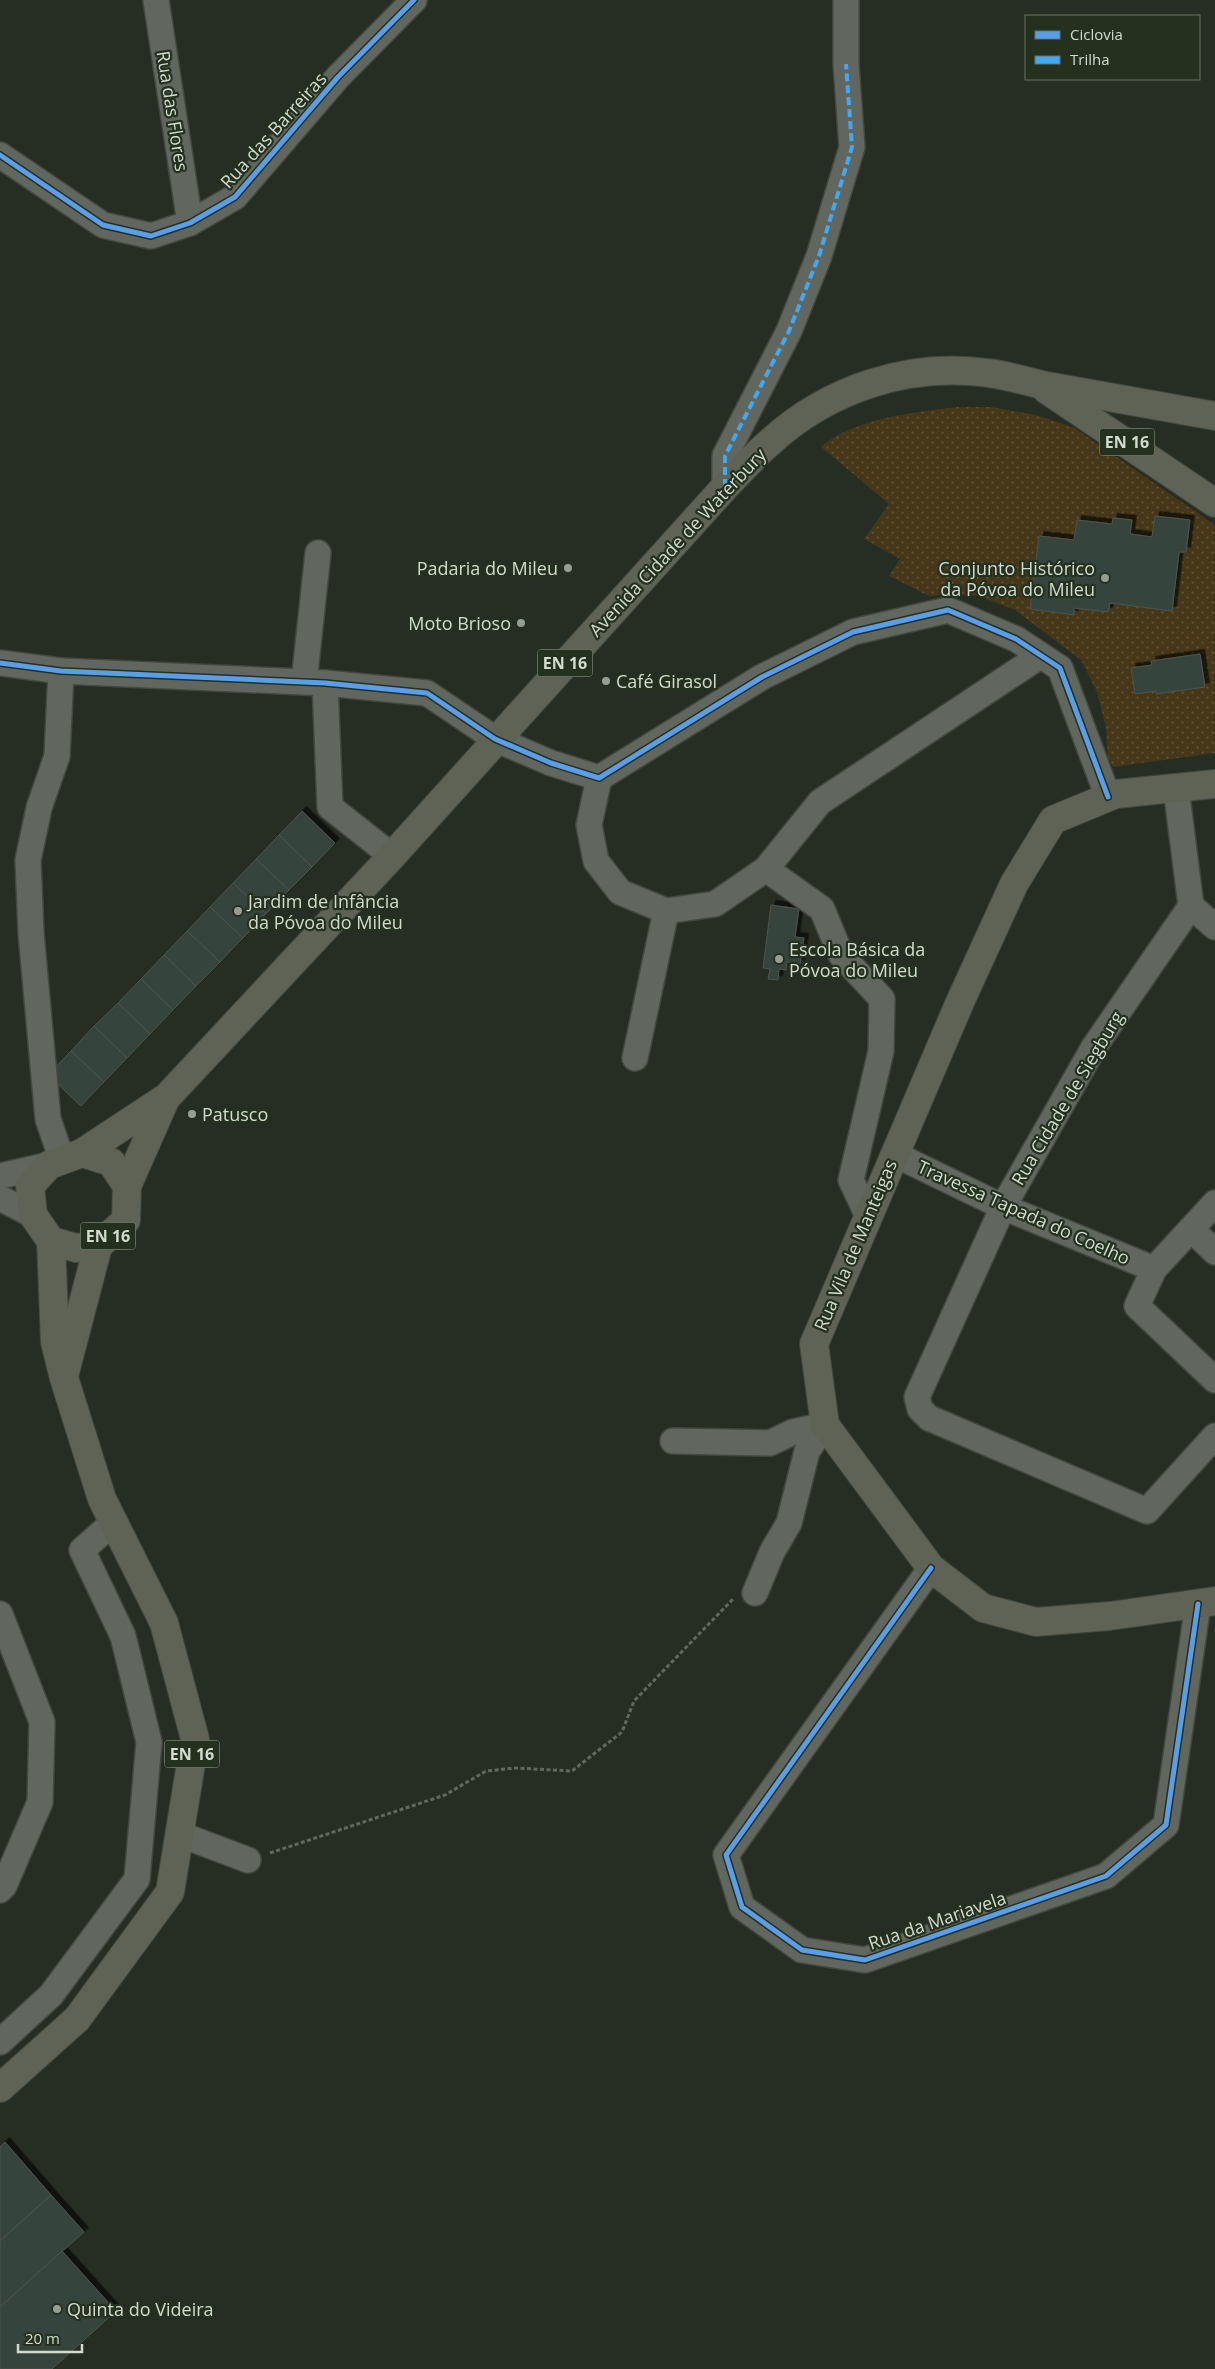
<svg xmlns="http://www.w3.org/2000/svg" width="1215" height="2369" font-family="'Open Sans',sans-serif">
	<defs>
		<pattern id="park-dots" width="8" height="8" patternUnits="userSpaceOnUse" patternTransform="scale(1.25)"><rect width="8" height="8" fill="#463719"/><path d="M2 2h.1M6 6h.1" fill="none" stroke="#605339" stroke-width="1.8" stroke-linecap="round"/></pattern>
		<filter id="shadow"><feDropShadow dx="4.5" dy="-4.5" stdDeviation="0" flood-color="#0009"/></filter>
	</defs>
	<rect width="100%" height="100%" fill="#262d23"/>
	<path fill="url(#park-dots)" d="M957 407H991L1036 415 1073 427 1215 525V753L1113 767 1108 757 1106 728 1097 692 1081 660 1015 610 979 596 950 594 929 596 889 576 900 559 864 539 889 504 821 447C853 418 916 412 957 407Z"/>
	<g fill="#36443c" stroke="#4d554e" filter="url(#shadow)">
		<polygon points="1155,516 1190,520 1186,552 1179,552 1172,611 1110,603 1108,612 1074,608 1074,615 1030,609 1039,536 1074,540 1077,520 1112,524 1113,518 1132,520 1130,534 1152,537"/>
		<polygon points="1200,654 1205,687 1156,694 1156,691 1135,694 1131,668 1152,665 1151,661"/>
		<polygon points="302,811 335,843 312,867 279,835"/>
		<polygon points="279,835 312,867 289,890 256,859"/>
		<polygon points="256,859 289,890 266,914 233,883"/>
		<polygon points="233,883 266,914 243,938 210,907"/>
		<polygon points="771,905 799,909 795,937 804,938 800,964 787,962 786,970 779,969 778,980 768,979 770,969 763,968"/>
		<polygon points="210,907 243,938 220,962 187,931"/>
		<polygon points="187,931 220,962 196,986 164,955"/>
		<polygon points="164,955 196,986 173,1010 141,979"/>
		<polygon points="141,979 173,1010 150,1034 118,1003"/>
		<polygon points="118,1003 150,1034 127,1058 94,1026"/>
		<polygon points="94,1026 127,1058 104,1082 71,1051"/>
		<polygon points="71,1051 104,1082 81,1106 48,1075"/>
		<polygon points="5,2142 51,2195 0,2241 0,2147"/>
		<polygon points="51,2195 84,2232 0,2307 0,2241"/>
		<polygon points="62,2251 116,2311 52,2369 0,2369 0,2307"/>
	</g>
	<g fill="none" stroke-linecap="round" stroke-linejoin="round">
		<defs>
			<g id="minor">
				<polyline points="156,0 190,223"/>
				<polyline points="0,155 103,225 151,236 190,223 235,197 338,77 414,0"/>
				<polyline points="725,487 725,456 789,331 819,256 852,147 846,64 846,0"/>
				<polyline points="0,663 61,671 325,683 427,693 495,739 551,763 599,778 762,677 853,632 948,610 1016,639 1060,668 1108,797"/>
				<polyline points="61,671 57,756 39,808 28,860 31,933 48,1119 62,1160"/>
				<polyline points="304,682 318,553"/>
				<polyline points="325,683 330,807 392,856"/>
				<polyline points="599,778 589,825 596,861 620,892 666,911 715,904 766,869 820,802 1040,656"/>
				<polyline points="1176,788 1191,906 1094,1047 1003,1207 917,1397 920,1409 929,1418 1147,1511 1215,1436"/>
				<polyline points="766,869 822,909 841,955 882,999 881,1051 851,1180 868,1216"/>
				<polyline points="1191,906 1215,927"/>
				<polyline points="635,1058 666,911"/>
				<polyline points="894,1154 1003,1207 1154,1269"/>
				<polyline points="0,1176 49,1165"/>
				<polyline points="0,1198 33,1215"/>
				<polyline points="1215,1203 1154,1269 1137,1306 1215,1380"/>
				<polyline points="1191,1229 1215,1252"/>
				<polyline points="673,1441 770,1443 793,1432 825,1425 807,1451 789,1523 772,1552 755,1593"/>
				<polyline points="931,1568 726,1855 742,1907 802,1950 865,1960 1106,1876 1166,1825 1198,1604"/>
				<polyline points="0,1614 42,1722 40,1802 4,1886 0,1890"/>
				<polyline points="179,1834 248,1860"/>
				<polyline points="0,2042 51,1995 137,1879 149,1742 123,1636 82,1550 114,1522"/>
			</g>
			<g id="major">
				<polyline points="1047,390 1215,503"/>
				<polyline points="1215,784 1116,794 1053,820 1014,884 960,1002 814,1344 825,1425 931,1568 983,1608 1036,1622 1110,1616 1215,1601"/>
				<path d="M82 1153 167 1097 392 856 725 487C739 473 753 457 768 444 827 389 908 362 988 373 1008 375 1027 382 1047 386 1103 396 1159 406 1215 416"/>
				<polygon points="82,1153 111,1162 127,1186 126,1220 98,1246 76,1248 51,1241 33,1215 30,1186 49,1165"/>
				<polyline points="127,1186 165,1100"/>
				<polyline points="64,1376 98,1246"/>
				<polyline points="0,2088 77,2019 170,1892 195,1739 164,1623 102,1499 64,1378 55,1342 51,1241"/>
			</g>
		</defs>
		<use href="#minor" stroke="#42483f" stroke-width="28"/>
		<use href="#major" stroke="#42483f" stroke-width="30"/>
		<polyline stroke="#626860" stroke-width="3" stroke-dasharray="4 2.5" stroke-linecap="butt" points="270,1853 445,1795 486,1771 516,1768 572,1771 622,1732 634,1701 734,1598"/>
		<use href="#minor" stroke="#61675e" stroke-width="25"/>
		<use href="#major" stroke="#5e6355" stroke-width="28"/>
		<polyline stroke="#3fa9f5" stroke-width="4" stroke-dasharray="8 4" stroke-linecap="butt" points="725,487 725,456 789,331 819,256 852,147 846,64"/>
		<defs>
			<g id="cycleway">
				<polyline points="0,155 103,225 151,236 190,223 235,197 338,77 414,0"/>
				<polyline points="0,663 61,671 325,683 427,693 495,739 551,763 599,778 762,677 853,632 948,610 1016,639 1060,668 1108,797"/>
				<polyline points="931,1568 726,1855 742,1907 802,1950 865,1960 1106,1876 1166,1825 1198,1604"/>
			</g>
		</defs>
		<use href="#cycleway" stroke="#24311f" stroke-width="8"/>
		<use href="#cycleway" stroke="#5a9eea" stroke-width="5"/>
	</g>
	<g fill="#969e93" stroke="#24311f" stroke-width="2">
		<circle cx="568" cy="568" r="5"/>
		<circle cx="1105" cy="578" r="5"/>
		<circle cx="521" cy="623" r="5"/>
		<circle cx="606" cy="681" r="5"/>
		<circle cx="238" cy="911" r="5"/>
		<circle cx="779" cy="959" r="5"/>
		<circle cx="192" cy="1114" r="5"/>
		<circle cx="57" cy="2309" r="5"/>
	</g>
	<g text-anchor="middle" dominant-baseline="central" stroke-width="4.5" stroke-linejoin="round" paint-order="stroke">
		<g fill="#24311f" stroke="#9ea89a" stroke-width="1">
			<rect x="1099.5" y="428.5" width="55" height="27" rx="4"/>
			<rect x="537.5" y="649.5" width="55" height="27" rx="4"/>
			<rect x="80.5" y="1222.5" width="55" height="27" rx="4"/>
			<rect x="164.5" y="1740.5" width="55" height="27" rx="4"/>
		</g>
		<g font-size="16" font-weight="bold" fill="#d3dbcf">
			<text x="1127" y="442">EN 16</text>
			<text x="565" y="663">EN 16</text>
			<text x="108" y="1236">EN 16</text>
			<text x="192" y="1754">EN 16</text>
		</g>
		<g font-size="18" fill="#d3dbcf" stroke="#24311f">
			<text transform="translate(173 111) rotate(81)">Rua das Flores</text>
			<text transform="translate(273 130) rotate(-48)">Rua das Barreiras</text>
			<text transform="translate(677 542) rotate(-47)">Avenida Cidade de Waterbury</text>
			<text transform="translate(1067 1098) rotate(-59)">Rua Cidade de Siegburg</text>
			<text transform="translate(1024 1212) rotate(24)">Travessa Tapada do Coelho</text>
			<text transform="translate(855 1245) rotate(-67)">Rua Vila de Manteigas</text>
			<text transform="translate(937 1920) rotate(-19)">Rua da Mariavela</text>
		</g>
		<g font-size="18" fill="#d3dbcf" stroke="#24311f" text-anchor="start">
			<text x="558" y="568" text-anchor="end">Padaria do Mileu</text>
			<text x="1095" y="568" text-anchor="end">Conjunto Histórico<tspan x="1095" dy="21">da Póvoa do Mileu</tspan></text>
			<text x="511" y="623" text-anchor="end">Moto Brioso</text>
			<text x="616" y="681">Café Girasol</text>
			<text x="248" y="901">Jardim de Infância<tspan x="248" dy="21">da Póvoa do Mileu</tspan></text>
			<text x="789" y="949">Escola Básica da<tspan x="789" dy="21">Póvoa do Mileu</tspan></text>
			<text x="202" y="1114">Patusco</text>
			<text x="67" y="2309">Quinta do Videira</text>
		</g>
	</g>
	<rect x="1025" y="15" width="175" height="65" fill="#24311f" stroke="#6a7565"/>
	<rect x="1035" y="31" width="25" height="8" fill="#5a9eea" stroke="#6a7565"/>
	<text x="1070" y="40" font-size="15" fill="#d3dbcf">Ciclovia</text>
	<rect x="1035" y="56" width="25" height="8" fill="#3fa9f5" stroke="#6a7565"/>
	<text x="1070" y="65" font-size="15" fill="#d3dbcf">Trilha</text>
	<path d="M18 2344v8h64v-8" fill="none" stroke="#d3dbcf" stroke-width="2.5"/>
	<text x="25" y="2344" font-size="15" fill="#d3dbcf" stroke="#24311f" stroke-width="4" paint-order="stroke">20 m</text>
</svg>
